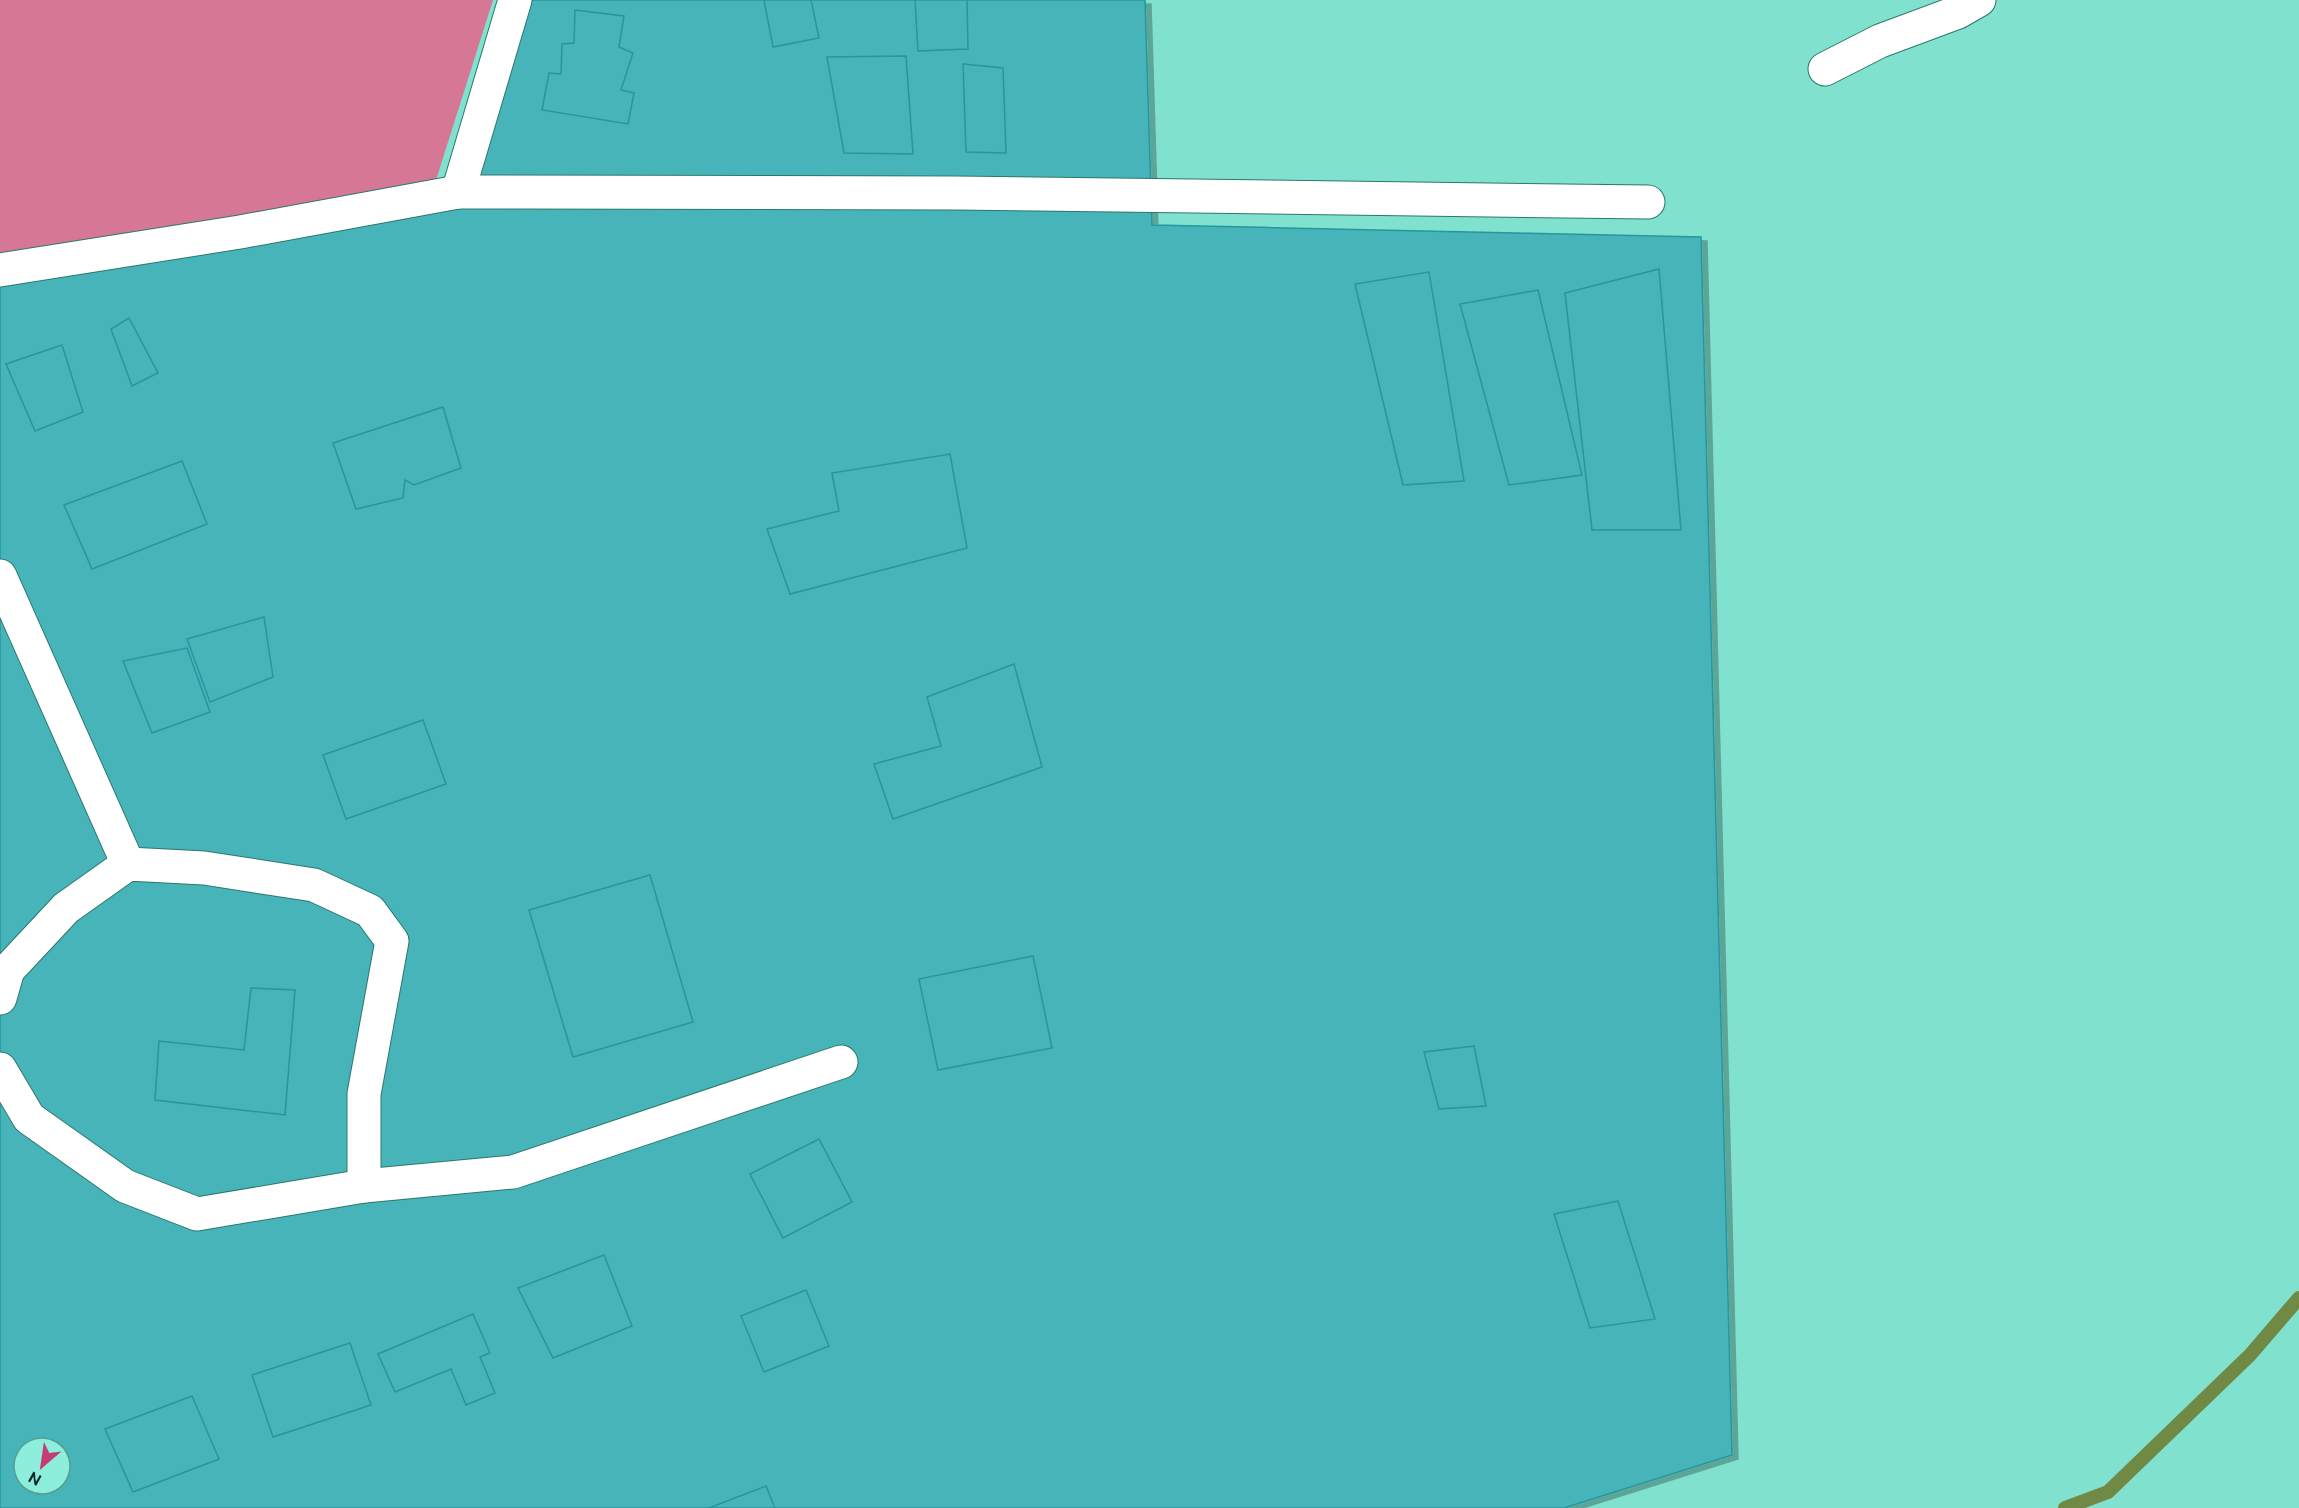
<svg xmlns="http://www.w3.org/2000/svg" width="2299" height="1508" font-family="Ubuntu,sans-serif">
	<defs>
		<filter id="shadow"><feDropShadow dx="6" dy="4" stdDeviation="0" flood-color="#0004"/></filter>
	</defs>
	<rect width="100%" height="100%" fill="#7fe1ce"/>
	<polygon fill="#d67795" points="0,0 493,0 436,180 236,216 0,254"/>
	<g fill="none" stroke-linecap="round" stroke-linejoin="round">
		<polyline stroke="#708945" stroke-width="14" points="2065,1508 2108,1492 2250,1355 2299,1298"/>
	</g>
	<g fill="#46b4ba" stroke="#26979d" stroke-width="1.5" fill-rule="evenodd" filter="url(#shadow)">
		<path d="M527 0H1145L1152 225 1701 237 1732 1455 1564 1508H0V286L242 248 461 207ZM24 1448H60V1484H24Z"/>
		<polygon points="764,0 811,0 819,38 773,47"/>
		<polygon points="915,0 967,0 968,49 918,51"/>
		<polygon points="575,10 624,16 619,47 633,53 621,90 634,93 628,124 542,110 549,73 561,74 562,44 574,43"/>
		<polygon points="906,56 913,154 844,153 827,57"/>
		<polygon points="963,64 1003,68 1006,153 966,152"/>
		<polygon points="1659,269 1681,530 1592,530 1565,293"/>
		<polygon points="1429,272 1464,481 1403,485 1355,284"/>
		<polygon points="1538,290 1582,475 1509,485 1460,304"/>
		<polygon points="129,318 158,373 132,386 111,329"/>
		<polygon points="62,345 83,412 35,431 6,364"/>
		<polygon points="443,407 461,468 414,485 405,480 403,498 356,509 333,443"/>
		<polygon points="950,454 967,548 790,594 767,529 839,511 832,473"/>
		<polygon points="182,461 207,524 92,569 64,505"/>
		<polygon points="264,617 273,677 210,702 187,639"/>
		<polygon points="187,648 210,712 152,733 123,661"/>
		<polygon points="1014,664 1042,767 893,819 874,764 941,746 927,697"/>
		<polygon points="423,720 446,784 346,819 323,755"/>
		<polygon points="650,875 693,1022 573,1057 529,910"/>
		<polygon points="1033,956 1052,1048 938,1070 919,979"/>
		<polygon points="251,988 295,990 285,1115 155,1100 159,1041 244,1050"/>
		<polygon points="1474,1046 1486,1106 1439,1109 1424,1052"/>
		<polygon points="819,1139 852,1202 783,1238 750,1174"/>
		<polygon points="1618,1201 1655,1319 1590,1328 1554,1214"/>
		<polygon points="604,1255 632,1326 553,1358 518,1288"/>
		<polygon points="806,1290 829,1346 764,1372 741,1316"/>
		<polygon points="473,1314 490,1353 480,1357 495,1393 466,1405 451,1369 395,1392 378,1354"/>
		<polygon points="350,1343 371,1405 273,1437 252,1375"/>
		<polygon points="192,1396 219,1459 133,1492 105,1429"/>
		<polygon points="766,1486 775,1508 709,1508"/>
	</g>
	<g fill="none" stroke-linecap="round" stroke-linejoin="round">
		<defs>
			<g id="minor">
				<polyline points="1825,69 1880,41 1958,12 1979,0"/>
				<polyline points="458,192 515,0"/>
				<polyline points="0,270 240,232 458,192 955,193 1648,202"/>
				<polyline points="0,576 128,864"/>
				<polyline points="0,998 8,970 66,908 128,864 204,868 314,885 370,911 392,941 364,1094 364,1186"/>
				<polyline points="0,1069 29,1118 125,1186 197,1214 364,1186 513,1172 841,1062"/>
			</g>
		</defs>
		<use href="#minor" stroke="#2c786b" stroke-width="35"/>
		<use href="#minor" stroke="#fff" stroke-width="33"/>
	</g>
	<g transform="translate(42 1466) rotate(209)"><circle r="28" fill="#8ceedb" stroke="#569e90" stroke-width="1.5"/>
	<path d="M0-4.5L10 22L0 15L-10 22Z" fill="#c53b72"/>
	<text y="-9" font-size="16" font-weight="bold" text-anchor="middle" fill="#052620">N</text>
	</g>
</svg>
